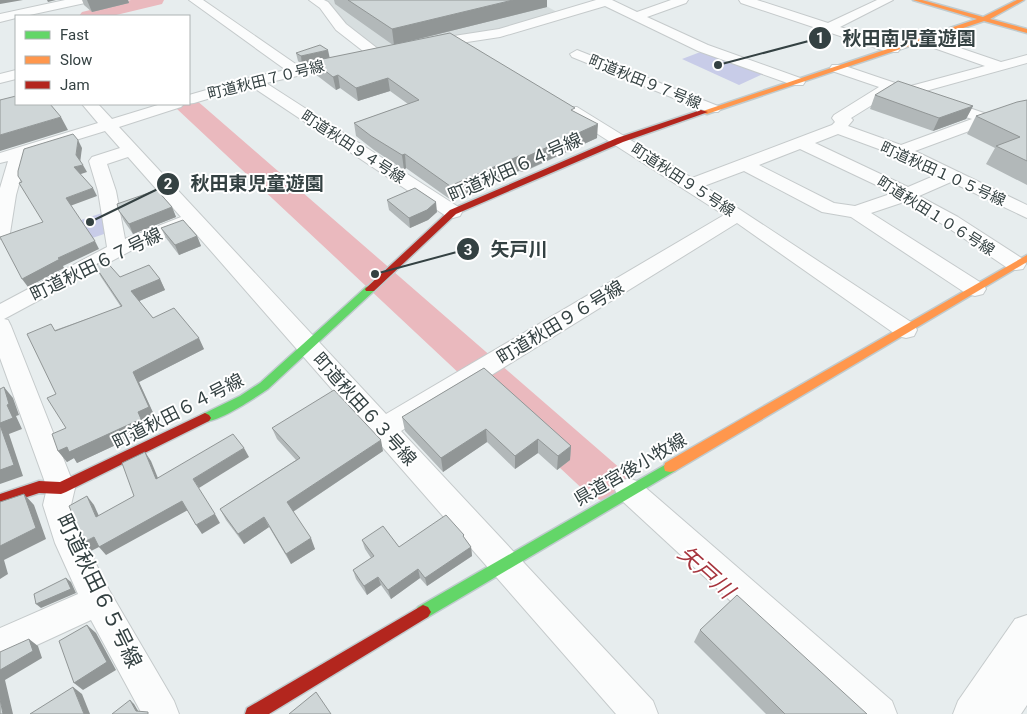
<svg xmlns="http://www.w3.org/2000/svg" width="1027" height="714" font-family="Roboto,'Noto Sans JP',sans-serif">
	<rect width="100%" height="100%" fill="#e7edee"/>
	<polygon fill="#d7dedf" points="326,0 535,0 559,13 495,31 378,48 347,25"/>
	<g fill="#c8cce8">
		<polygon points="703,51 765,73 739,85 682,59"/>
		<polygon points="105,212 107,233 54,251 42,233"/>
	</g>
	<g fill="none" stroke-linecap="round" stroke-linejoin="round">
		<g fill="#eab9be" fill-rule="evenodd">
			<polygon points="131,0 164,0 162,4 112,16 79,16 82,12"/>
			<polygon points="189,97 195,99 622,470 628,483 622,496 606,502 590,496 177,109 174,104 189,104"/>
		</g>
		<defs>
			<g id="street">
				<polygon points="65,0 87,0 85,3 25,16 16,16 16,18 0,22 0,14"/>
				<polygon points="189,0 203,0 300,67 346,57 351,58 353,61 351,64 266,83 460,208 462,212 460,216 453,218 446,216 251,86 194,103 186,104 189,104 189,95 248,78 286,70"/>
				<polygon points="309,0 324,0 328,2 346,24 382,52 384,55 382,58 372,58 336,30 320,8"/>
				<polygon points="596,0 612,0 637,12 671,0 688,0 686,3 647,17 708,45 803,79 805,82 803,85 793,85 698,51 605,6 500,37 428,48 421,44 428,40 499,29"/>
				<polygon points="739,0 757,0 828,23 877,0 893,0 840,27 898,46 900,49 898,52 888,52 741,3"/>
				<path d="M922 35 1001 62 1027 55V63L922 92 987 114 1027 104V114L1007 117 915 151 1027 205V218L951 182 919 196 958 217 1023 259 1026 264 1023 269 1016 270 1009 269 944 225 904 202 871 213 983 284 986 289 983 294 975 296 967 294 851 217 822 212 744 171 704 186 914 324 917 330 914 336 906 338 898 336 737 223 401 431 653 701 658 714H616L190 227 136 248 4 319 8 320 11 326 75 488 71 505 84 540 109 590 174 701 179 714H142L91 620 0 662V628L78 594 55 543 43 505 47 488 0 358V304L107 247 98 191 89 161 92 157 120 148 105 131 27 155 16 195 10 233 7 237 0 239V188L8 161 0 163V153L98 123 82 104H98L112 119 161 104H184L181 107 119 127 386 414 724 215 565 113 563 110 565 107H577L692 178 832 125 835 122 832 118 834 115 879 87 832 71 830 68 832 65H842L907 87 985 66 917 42 915 39 917 36ZM893 92 900 95 972 119 901 145 848 126 853 120 851 118ZM838 134 895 155 936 175 908 187 815 143ZM800 149 893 193 855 206 834 203 759 165ZM128 157 181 217 125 239 116 191 107 164Z"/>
				<polygon points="577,50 718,106 721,109 718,112 708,112 572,57 570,54"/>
				<polygon points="16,70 16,79 0,83 0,74"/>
				<polygon points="629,478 639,482 892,701 897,714 853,714 619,498 615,490 619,482"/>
				<polygon points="1027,615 1027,705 1021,714 953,714 958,701 1015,619"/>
			</g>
			<g id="fast">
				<path d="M370 286 375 289 374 291 268 389C256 397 214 426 201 421L199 418 201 415 240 396 260 383 366 287Z"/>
				<polygon points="670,462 675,463 676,467 675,471 428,617 423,619 418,617 415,612 418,607"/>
			</g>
			<g id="slow">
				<polygon points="913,0 922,0 983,17 1017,0 1024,0 990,19 1027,29 1027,33 984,21 707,114 700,112 977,19"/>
				<polygon points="1027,255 1027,262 675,471 670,472 665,471 664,467 665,463"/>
			</g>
			<g id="jam">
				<polygon points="701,110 708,112 623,142 456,214 374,291 366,291 365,289 450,210 617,138"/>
				<polygon points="205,413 209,415 211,418 209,421 66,492 61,494 39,493 0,506 0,494 39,481 60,482"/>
				<polygon points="423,605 428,607 431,612 428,617 269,714 245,714 247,708"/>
			</g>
		</defs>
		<use href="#street" stroke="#c5cacb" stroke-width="2"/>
		<use href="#fast" stroke="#c0cbce" stroke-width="3"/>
		<use href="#slow" stroke="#c0cbce" stroke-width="3"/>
		<use href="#jam" stroke="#c0cbce" stroke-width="3"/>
		<use href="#street" fill="#fbfcfc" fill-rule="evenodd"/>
		<use href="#fast" fill="#63d668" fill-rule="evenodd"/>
		<use href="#slow" fill="#ff974d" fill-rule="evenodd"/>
		<use href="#jam" fill="#b3261e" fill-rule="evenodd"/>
	</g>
	<g fill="#b2b8b9">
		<polygon points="82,0 128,0 129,3 92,12 84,5"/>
		<polygon points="334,0 547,0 547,7 406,42 575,112 597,138 528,170 522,172 519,171 451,200 406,168 404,170 374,150 356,136 354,123 408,104 390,91 358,101 340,88 336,90 315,74 313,62 302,65 298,61 296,53 329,58 393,45 335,4"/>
		<polygon points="875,95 973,106 966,119 933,131 870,109"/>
		<polygon points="1027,100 1027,185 986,164 995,148 967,134 976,116"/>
		<polygon points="387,200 437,212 428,220 410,228 389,210"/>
		<polygon points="172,207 176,217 133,234 124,221 119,211"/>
		<polygon points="161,228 197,236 201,246 179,255 166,238"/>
		<polygon points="95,266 120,277 160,279 165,290 139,301 153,318 204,349 139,382 155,417 144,422 148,430 77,463 74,458 67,462 58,451 66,428 55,330 121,307 101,277"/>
		<polygon points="484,368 571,446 570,460 557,470 538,453 515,469 487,442 443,472 405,431 402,417"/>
		<polygon points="272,428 383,451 293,512 315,549 291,564 269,527 244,544 226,520 220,509 296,460 277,439"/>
		<polygon points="465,539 471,547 472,556 427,586 420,578 391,599 381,585 367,595 356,579 353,570 371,558 365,549 362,540 399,547"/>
		<polygon points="700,630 867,714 766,714 694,642"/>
	</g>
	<g fill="#919696">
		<polygon points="0,0 23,0 0,4"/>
		<polygon points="47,0 56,0 48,2"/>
		<polygon points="87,0 128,0 129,3 92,12"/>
		<polygon points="513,0 547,0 547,7 394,45 392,29"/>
		<polygon points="328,50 330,59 302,65 301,56"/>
		<polygon points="338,75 340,88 336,90 333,77"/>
		<polygon points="388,78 390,91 358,101 356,88"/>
		<polygon points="973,106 966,119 933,131 939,118"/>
		<polygon points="61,117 68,130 0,151 0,135"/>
		<polygon points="598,124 597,138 522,172 522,158"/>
		<polygon points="78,140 82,148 80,163 76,155"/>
		<polygon points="405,154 406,168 404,170 402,155"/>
		<polygon points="519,156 519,171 451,200 450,186"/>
		<polygon points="83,165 87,172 78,175 74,167"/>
		<polygon points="93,188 97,196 70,206 66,198"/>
		<polygon points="436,202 437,212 428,220 410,228 409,218"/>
		<polygon points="172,207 176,217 133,234 129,224"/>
		<polygon points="197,236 201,246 179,255 175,245"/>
		<polygon points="95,241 99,249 63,266 64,268 28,287 22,279 58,258"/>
		<polygon points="160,279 165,290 137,302 131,291"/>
		<polygon points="199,338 204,349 139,382 155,417 144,422 148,430 77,463 74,458 67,462 58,451 138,412 133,372"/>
		<polygon points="4,387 13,398 19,415 16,416 22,429 9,434 23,476 0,484 0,423 7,405"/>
		<polygon points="486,429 487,442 443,472 441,458"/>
		<polygon points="538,439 538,453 515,469 515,456"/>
		<polygon points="381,440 383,451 291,513 287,502"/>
		<polygon points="571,446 570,460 557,470 558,456"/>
		<polygon points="244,448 249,457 199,488 193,479"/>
		<polygon points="145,452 151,461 162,488 156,479"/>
		<polygon points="24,494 34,505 46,539 4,560 8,574 0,579 0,546"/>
		<polygon points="87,496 94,505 103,525 96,517"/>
		<polygon points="182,501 188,510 106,555 99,547 91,551 84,542 94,537"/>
		<polygon points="215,514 220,523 202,534 196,525"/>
		<polygon points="264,517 269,527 244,544 238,534"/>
		<polygon points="311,538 315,549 291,564 286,554"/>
		<polygon points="471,547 472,556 427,586 425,578"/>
		<polygon points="418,569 420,578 391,599 388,590"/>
		<polygon points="378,577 381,585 367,595 364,586"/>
		<polygon points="66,578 71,582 76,593 41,608 36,604"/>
		<polygon points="87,625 96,633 116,670 83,690 74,683"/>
		<polygon points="29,639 38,646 42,658 5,680 13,714 3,714 0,699 0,670"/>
		<polygon points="73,687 82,694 90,714 84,714"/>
		<polygon points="130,700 134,704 140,714 136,711"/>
	</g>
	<g fill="#cfd6d7" stroke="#919696">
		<polygon points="348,0 513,0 392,29"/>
		<polygon points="450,33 575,108 571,110 598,124 528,156 522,158 519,156 450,186 405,154 402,155 371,136 354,123 419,100 388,78 356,88 338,75 333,77 313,61"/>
		<polygon points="320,45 328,50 301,56 296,53"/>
		<polygon points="898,81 973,106 939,118 875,95"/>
		<polygon points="16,96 16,104 50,104 61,117 0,135 0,100"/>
		<polygon points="1027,100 1027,161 996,146 1020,137 976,116 1017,102"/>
		<polygon points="73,134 78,140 76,155 83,165 74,167 93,188 66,198 95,241 58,258 60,259 22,279 0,237 43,222 19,183 22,182 18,176 18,171 24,149"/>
		<polygon points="415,188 436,202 427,210 409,218 387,200"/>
		<polygon points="157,190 172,207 129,224 119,211 117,204"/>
		<polygon points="183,220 197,236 175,245 161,228"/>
		<polygon points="104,259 120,277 149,265 160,279 131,291 153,318 174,308 199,338 133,372 149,407 138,412 141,419 69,452 67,447 58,451 52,434 66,428 47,398 56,394 27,334 51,324 55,331 122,306 95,266"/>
		<polygon points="484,368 571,446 558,456 538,439 515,456 486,429 441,458 402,417"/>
		<polygon points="4,387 9,404 7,405 13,418 0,423 0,389"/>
		<polygon points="334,390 381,440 287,502 311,538 286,554 264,517 238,534 220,509 300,458 272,428"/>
		<polygon points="0,425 14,465 0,470"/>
		<polygon points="233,434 244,448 193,479 215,514 196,525 182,501 99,547 94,537 84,542 69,506 87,496 96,517 134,496 122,463 145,452 156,479"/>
		<polygon points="24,494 36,528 0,546 0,502"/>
		<polygon points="446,515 464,535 463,536 471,547 425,578 418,569 388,590 378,577 364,586 353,570 374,556 362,540 383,526 399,547"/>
		<polygon points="66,578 71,589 36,604 34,594"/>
		<polygon points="737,595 867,714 785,714 700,630"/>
		<polygon points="87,625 107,662 74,683 59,641"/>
		<polygon points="29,639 33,651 0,670 0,652"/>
		<polygon points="73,687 84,714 30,714"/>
		<polygon points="316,692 331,714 289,714"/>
		<polygon points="0,699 3,714 0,714"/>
		<polygon points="130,700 136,711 148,712 148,714 112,714"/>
	</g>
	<g text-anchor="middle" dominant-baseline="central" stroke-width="4" stroke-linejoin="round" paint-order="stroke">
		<g font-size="15" fill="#344142" stroke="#fff">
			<text transform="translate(266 80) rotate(-14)">町道秋田７０号線</text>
			<text transform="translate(645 82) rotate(22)">町道秋田９７号線</text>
			<text transform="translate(353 147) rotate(33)">町道秋田９４号線</text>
			<text transform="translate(943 174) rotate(24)">町道秋田１０５号線</text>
			<text transform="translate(683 180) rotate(33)">町道秋田９５号線</text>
			<text transform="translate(936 216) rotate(32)">町道秋田１０６号線</text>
		</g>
		<g font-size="18" fill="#344142" stroke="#fff">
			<text transform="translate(515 167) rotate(-24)">町道秋田６４号線</text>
			<text transform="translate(96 264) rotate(-26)">町道秋田６７号線</text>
			<text transform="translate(560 322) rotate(-31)">町道秋田９６号線</text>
			<text transform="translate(365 409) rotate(48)">町道秋田６３号線</text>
			<text transform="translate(178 411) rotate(-27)">町道秋田６４号線</text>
			<text transform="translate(630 469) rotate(-30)">県道宮後小牧線</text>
		</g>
		<g font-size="21" fill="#344142" stroke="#fff">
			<text transform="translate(99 591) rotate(64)">町道秋田６５号線</text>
		</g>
		<g font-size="22" font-style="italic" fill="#a6353e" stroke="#fff">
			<text transform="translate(706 572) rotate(42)">矢戸川</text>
		</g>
	</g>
	<path fill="none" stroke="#344142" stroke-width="2" d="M718 65L820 38M90 222L168 184M375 274L468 249"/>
	<g fill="#344142" stroke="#fff" stroke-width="2">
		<circle cx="718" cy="65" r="5"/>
		<circle cx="90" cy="222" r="5"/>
		<circle cx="375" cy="274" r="5"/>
		<circle cx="820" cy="38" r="12"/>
		<circle cx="168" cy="184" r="12"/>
		<circle cx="468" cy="249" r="12"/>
	</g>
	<g font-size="15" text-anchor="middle" font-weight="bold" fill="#fff">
		<text x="820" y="43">1</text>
		<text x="168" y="189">2</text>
		<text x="468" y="255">3</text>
	</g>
	<g font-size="19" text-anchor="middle" font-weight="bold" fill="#344142" stroke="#fff" stroke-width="4" stroke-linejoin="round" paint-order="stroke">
		<text x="909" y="45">秋田南児童遊園</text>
		<text x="257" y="190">秋田東児童遊園</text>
		<text x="519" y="256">矢戸川</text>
	</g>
	<rect x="15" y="15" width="175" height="90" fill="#ffffff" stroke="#aeb3b3"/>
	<rect x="25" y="31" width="25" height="8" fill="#63d668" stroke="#aeb3b3"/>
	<text x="60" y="40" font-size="15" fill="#344142">Fast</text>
	<rect x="25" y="56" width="25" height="8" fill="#ff974d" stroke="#aeb3b3"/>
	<text x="60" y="65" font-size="15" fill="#344142">Slow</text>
	<rect x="25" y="81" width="25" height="8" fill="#b3261e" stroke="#aeb3b3"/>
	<text x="60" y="90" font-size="15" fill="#344142">Jam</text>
</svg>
